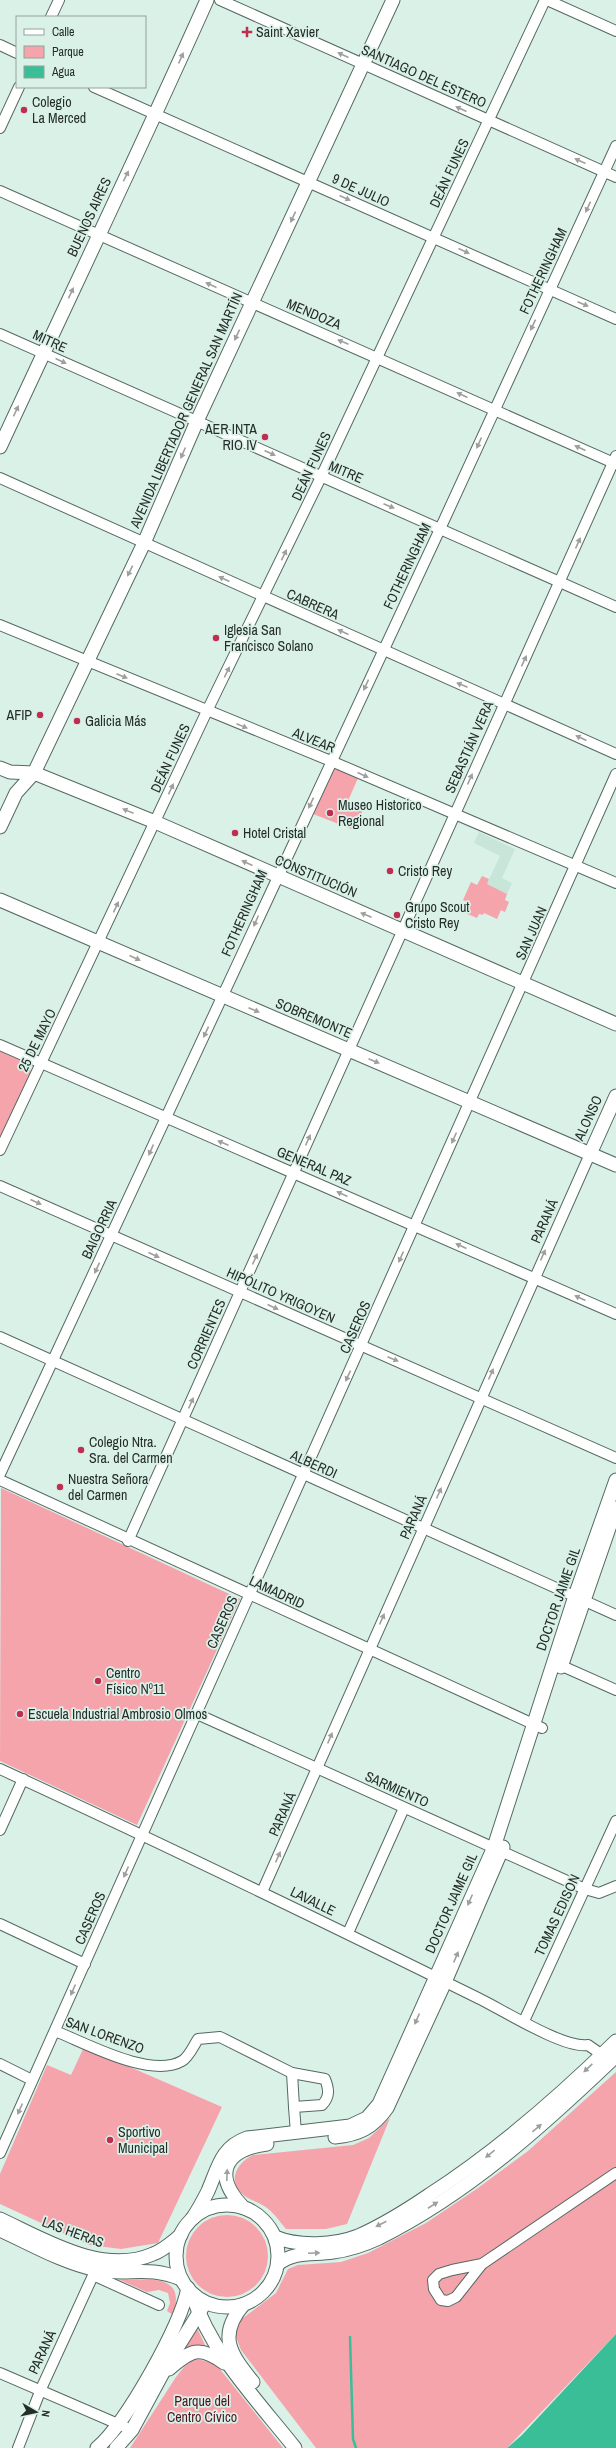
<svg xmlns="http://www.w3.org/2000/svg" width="616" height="2448" font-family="'Archivo Narrow',sans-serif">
	<rect width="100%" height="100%" fill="#daf1e8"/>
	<polygon fill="#c7e5d8" points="479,832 515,849 502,878 512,883 507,894 487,884 500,856 474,843"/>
	<g fill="#f5a4ac">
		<polygon points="334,767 358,778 348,801 364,808 354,830 313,814"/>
		<polygon points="482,876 489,879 487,884 507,894 505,900 509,902 505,912 501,910 497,919 484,913 483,915 479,914 477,918 465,913 469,903 463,900 471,882 477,885"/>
		<path d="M0 1049C12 1055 30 1058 31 1074L0 1141Z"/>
		<polygon points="1,1488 240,1599 137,1825 0,1761"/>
		<polygon points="84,2047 222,2107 158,2243 121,2249 89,2245 0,2204 0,2174 47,2065 71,2075"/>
		<polygon points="616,2072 616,2334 507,2448 316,2448 241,2350 235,2334 239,2321 276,2293 288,2269 298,2265 341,2262 368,2253 426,2223 478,2188 528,2151"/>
		<path d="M390 2118 347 2224 326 2229H286C280 2222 274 2213 267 2208 261 2203 252 2201 245 2196 226 2183 236 2163 253 2155L353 2145 369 2138Z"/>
		<circle cx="227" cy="2256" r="41"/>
		<path d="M120 2280C148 2280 187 2272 173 2315L167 2311 170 2303 168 2293 159 2290 147 2292Z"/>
		<polygon points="197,2328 206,2347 186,2347"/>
		<polygon points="196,2359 215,2363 283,2448 130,2448 176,2377 188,2362"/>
	</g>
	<polygon fill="#3abe98" points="616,2334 616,2448 507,2448 522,2435"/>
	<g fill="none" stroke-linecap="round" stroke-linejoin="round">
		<polyline stroke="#3abe98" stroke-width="2.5" points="350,2337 353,2439 356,2448"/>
		<defs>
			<g id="minor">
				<polyline points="220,0 616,177"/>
				<polyline points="547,0 616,31"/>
				<polyline points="51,17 59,0"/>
				<polyline points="0,45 17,53"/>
				<polyline points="94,87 616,319"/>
				<polyline points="0,128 19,87"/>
				<polyline points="0,191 616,464"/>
				<polyline points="0,334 616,607"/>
				<polyline points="0,478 616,754"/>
				<polyline points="0,625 331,761 616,883"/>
				<polyline points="0,1045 616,1314"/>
				<polyline points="0,1150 207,711 321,477 545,0"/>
				<polyline points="0,1186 616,1458"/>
				<polyline points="0,1337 616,1615"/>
				<polyline points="0,1474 440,529 616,146"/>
				<polyline points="0,1480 542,1728"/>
				<polyline points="128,1541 616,456"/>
				<polyline points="562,1666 616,1690"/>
				<polyline points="197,1714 585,1889 599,1893 616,1886"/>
				<path d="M0 1769C161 1843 320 1920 478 1998 503 2010 564 2049 588 2045L608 2059"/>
				<polyline points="0,1830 23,1779"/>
				<polyline points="262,1892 590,1154"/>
				<polyline points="0,1924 85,1964"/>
				<polyline points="348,1933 404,1808"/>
				<polyline points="524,2021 616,1821"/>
				<path d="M55 2031C86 2043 150 2079 182 2061 189 2057 194 2045 198 2039L220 2037 292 2073 325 2079C329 2089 330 2097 322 2105L294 2107 296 2133"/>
				<polyline points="0,2064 32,2080"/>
				<polyline points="292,2073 294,2107"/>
				<polyline points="0,2153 616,774"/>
				<polyline points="482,2264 452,2270 439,2274 433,2280 434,2289 441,2300 448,2301 456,2297 482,2264 616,2173"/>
				<polyline points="93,2275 159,2305"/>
				<polyline points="0,2373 132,2430"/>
				<polyline points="18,2448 41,2389 96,2269"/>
			</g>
			<g id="major">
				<path d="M0 447C69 298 140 150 207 0"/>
				<polyline points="0,768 10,772 34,773 155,822 616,1024"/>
				<polyline points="0,827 16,793 34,773 144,543 197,421 393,0"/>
				<polyline points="0,900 616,1165"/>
				<polyline points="590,1154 616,1096"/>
				<polyline points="561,1667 616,1508"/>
				<path d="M335 2137C358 2135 373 2128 387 2108L445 1982 503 1847"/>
				<circle cx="227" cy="2256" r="51"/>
				<path d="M244 2208C212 2175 224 2150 267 2144"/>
				<path d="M0 2219C45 2240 103 2276 153 2254 164 2250 172 2242 181 2235"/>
				<path d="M192 2219C198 2210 203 2201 208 2191 218 2168 221 2147 247 2138L350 2126 367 2118 379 2104 494 1847 575 1596 616 1480"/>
				<path d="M0 2230C31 2244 63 2263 97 2270 129 2276 147 2265 181 2279"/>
				<path d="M275 2237C299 2247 335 2245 358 2236 383 2225 407 2210 429 2195 497 2151 558 2098 616 2041"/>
				<path d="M278 2264C295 2251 312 2255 333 2252 349 2250 364 2245 379 2238 468 2194 545 2124 616 2056"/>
				<path d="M192 2294C211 2353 257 2400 295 2448"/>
				<path d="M244 2304C217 2335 230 2354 253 2382"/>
				<path d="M169 2369C191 2350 199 2345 224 2363"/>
				<path d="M97 2448C127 2422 180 2327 188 2288"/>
				<polyline points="116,2448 132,2430 172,2356 202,2308"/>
			</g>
		</defs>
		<use href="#minor" stroke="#556961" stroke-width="12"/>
		<use href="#major" stroke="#556961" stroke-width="15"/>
		<use href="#minor" stroke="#fff" stroke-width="10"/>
		<use href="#major" stroke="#fff" stroke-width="13"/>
	</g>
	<defs><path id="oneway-solid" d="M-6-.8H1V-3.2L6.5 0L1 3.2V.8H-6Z"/></defs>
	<g fill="#9da09f">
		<use href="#oneway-solid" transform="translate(343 55) rotate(-156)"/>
		<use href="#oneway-solid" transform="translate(181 58) rotate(-66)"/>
		<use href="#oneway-solid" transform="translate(461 109) rotate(-156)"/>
		<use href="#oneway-solid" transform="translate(580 161) rotate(-156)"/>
		<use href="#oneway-solid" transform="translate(126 176) rotate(-64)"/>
		<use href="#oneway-solid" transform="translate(345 198) rotate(24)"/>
		<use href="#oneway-solid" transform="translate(588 207) rotate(115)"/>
		<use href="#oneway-solid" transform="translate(293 217) rotate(115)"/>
		<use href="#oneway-solid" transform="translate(464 251) rotate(24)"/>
		<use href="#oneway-solid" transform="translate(211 285) rotate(-156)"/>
		<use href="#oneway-solid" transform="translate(71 293) rotate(-65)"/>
		<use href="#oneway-solid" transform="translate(583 304) rotate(23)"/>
		<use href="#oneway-solid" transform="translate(533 325) rotate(115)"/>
		<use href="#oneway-solid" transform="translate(237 335) rotate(115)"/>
		<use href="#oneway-solid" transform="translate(343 342) rotate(-157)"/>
		<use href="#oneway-solid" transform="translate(61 361) rotate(24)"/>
		<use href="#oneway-solid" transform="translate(462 395) rotate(-155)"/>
		<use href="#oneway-solid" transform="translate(16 411) rotate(-65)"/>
		<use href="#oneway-solid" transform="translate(479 443) rotate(114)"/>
		<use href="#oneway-solid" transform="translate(580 448) rotate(-156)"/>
		<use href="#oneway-solid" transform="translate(183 453) rotate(114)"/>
		<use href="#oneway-solid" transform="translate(270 453) rotate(24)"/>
		<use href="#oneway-solid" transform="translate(389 506) rotate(23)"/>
		<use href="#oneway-solid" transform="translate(578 543) rotate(-66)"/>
		<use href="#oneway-solid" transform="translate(284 555) rotate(-65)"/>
		<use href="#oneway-solid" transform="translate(130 571) rotate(116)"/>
		<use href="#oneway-solid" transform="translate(224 579) rotate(-156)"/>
		<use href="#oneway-solid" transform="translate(343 632) rotate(-156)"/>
		<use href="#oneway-solid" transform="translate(524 661) rotate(-65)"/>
		<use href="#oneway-solid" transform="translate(227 672) rotate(-64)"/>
		<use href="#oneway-solid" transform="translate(122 676) rotate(23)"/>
		<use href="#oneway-solid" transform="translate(366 685) rotate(115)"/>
		<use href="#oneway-solid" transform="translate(462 685) rotate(-157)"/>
		<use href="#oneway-solid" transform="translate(242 726) rotate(22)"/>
		<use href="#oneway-solid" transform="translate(581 738) rotate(-155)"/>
		<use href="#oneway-solid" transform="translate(363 775) rotate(24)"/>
		<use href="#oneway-solid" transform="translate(470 779) rotate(-66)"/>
		<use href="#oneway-solid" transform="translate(171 789) rotate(-65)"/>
		<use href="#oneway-solid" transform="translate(311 803) rotate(115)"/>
		<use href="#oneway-solid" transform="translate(128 811) rotate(-158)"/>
		<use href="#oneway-solid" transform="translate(247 863) rotate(-156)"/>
		<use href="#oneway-solid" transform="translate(116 907) rotate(-65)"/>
		<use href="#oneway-solid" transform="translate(366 915) rotate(-157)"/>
		<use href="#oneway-solid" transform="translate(256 921) rotate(114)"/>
		<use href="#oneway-solid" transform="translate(135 958) rotate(24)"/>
		<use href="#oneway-solid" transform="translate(254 1010) rotate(23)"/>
		<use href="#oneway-solid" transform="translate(206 1032) rotate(115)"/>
		<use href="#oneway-solid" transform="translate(374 1061) rotate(23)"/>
		<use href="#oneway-solid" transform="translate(454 1138) rotate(114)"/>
		<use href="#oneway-solid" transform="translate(308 1140) rotate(-66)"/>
		<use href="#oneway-solid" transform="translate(223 1143) rotate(-157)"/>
		<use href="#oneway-solid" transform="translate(151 1150) rotate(114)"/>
		<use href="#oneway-solid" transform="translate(342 1194) rotate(-156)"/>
		<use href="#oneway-solid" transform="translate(36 1202) rotate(24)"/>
		<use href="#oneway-solid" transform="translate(461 1246) rotate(-156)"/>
		<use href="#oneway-solid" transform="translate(154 1255) rotate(24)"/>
		<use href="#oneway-solid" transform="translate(543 1255) rotate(-66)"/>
		<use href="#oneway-solid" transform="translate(401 1257) rotate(114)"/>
		<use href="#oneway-solid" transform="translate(255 1259) rotate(-66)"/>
		<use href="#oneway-solid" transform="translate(97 1268) rotate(115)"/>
		<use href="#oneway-solid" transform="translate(580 1298) rotate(-156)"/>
		<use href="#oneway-solid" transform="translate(273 1307) rotate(24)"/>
		<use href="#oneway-solid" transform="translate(393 1359) rotate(23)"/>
		<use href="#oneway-solid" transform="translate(491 1374) rotate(-66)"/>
		<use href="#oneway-solid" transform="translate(348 1376) rotate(115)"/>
		<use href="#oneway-solid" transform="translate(191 1403) rotate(-66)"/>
		<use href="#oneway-solid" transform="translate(439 1493) rotate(-66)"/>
		<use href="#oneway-solid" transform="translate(382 1619) rotate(-66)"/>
		<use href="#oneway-solid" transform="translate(330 1738) rotate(-67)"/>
		<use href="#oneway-solid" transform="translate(278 1857) rotate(-66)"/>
		<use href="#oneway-solid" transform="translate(126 1872) rotate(114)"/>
		<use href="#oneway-solid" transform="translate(470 1900) rotate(114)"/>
		<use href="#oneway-solid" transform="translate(456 1957) rotate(-67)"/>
		<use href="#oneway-solid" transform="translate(73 1990) rotate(114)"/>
		<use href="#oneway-solid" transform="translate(417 2019) rotate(114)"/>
		<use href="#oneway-solid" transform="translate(588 2068) rotate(137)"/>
		<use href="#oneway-solid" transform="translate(20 2109) rotate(114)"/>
		<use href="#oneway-solid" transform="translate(537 2128) rotate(-40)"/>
		<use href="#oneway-solid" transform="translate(490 2154) rotate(141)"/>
		<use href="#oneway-solid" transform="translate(227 2175) rotate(-88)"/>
		<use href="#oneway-solid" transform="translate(433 2205) rotate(-33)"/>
		<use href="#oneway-solid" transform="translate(381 2224) rotate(153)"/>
		<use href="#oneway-solid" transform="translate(314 2253) rotate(-3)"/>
	</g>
	<g fill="#be2e50" stroke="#daf1e8" stroke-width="1.5">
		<path d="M245 26h4v4h4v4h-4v4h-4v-4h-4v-4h4z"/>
		<circle cx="24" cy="110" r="4"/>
		<circle cx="265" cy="437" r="4"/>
		<circle cx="216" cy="638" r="4"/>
		<circle cx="40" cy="715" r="4"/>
		<circle cx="77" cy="721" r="4"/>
		<circle cx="330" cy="813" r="4"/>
		<circle cx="235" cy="833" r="4"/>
		<circle cx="390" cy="871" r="4"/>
		<circle cx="397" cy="915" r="4"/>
		<circle cx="81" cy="1450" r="4"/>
		<circle cx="60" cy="1487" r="4"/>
		<circle cx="98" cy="1681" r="4"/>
		<circle cx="20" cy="1714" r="4"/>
		<circle cx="110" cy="2140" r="4"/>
	</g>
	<g text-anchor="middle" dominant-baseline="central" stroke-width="3.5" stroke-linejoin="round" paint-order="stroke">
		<g font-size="14" fill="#252d2a" stroke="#daf1e8" text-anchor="start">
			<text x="256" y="32">Saint Xavier</text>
			<text x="32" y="102">Colegio<tspan x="32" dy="16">La Merced</tspan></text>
			<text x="257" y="429" text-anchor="end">AER INTA<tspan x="257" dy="16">RIO IV</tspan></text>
			<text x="224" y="630">Iglesia San<tspan x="224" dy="16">Francisco Solano</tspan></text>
			<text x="32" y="715" text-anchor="end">AFIP</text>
			<text x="85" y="721">Galicia Más</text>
			<text x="338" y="805">Museo Historico<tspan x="338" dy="16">Regional</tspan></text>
			<text x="243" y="833">Hotel Cristal</text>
			<text x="398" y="871">Cristo Rey</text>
			<text x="405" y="907">Grupo Scout<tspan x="405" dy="16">Cristo Rey</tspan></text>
			<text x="89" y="1442">Colegio Ntra.<tspan x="89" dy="16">Sra. del Carmen</tspan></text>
			<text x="68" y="1479">Nuestra Señora<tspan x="68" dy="16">del Carmen</tspan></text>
			<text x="106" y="1673">Centro<tspan x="106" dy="16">Físico Nº11</tspan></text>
			<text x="28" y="1714">Escuela Industrial Ambrosio Olmos</text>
			<text x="118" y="2132">Sportivo<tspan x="118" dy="16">Municipal</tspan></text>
		</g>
		<g font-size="14" fill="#252d2a" stroke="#daf1e8">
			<text transform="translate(424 76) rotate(24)">SANTIAGO DEL ESTERO</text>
			<text transform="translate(449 173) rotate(-65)">DEÁN FUNES</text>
			<text transform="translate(361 190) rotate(24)">9 DE JULIO</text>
			<text transform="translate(89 217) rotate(-65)">BUENOS AIRES</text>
			<text transform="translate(543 271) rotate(-65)">FOTHERINGHAM</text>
			<text transform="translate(314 314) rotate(23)">MENDOZA</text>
			<text transform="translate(50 341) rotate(24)">MITRE</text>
			<text transform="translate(186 410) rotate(-66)">AVENIDA LIBERTADOR GENERAL SAN MARTÍN</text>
			<text transform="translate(311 466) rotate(-65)">DEÁN FUNES</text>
			<text transform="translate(346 472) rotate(23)">MITRE</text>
			<text transform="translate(407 566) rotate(-65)">FOTHERINGHAM</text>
			<text transform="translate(313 604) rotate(24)">CABRERA</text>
			<text transform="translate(314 740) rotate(22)">ALVEAR</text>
			<text transform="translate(469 747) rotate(-66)">SEBASTIÁN VERA</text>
			<text transform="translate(170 758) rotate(-65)">DEÁN FUNES</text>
			<text transform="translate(316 876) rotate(23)">CONSTITUCIÓN</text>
			<text transform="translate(244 913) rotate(-66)">FOTHERINGHAM</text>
			<text transform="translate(531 933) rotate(-66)">SAN JUAN</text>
			<text transform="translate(314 1018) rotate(23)">SOBREMONTE</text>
			<text transform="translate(37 1040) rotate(-64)">25 DE MAYO</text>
			<text transform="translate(588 1118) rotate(-65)">ALONSO</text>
			<text transform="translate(314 1166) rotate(23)">GENERAL PAZ</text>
			<text transform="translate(544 1221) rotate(-66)">PARANÁ</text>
			<text transform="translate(99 1229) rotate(-65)">BAIGORRIA</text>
			<text transform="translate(281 1295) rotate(24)">HIPÓLITO YRIGOYEN</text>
			<text transform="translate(355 1327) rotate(-66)">CASEROS</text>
			<text transform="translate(206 1334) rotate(-66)">CORRIENTES</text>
			<text transform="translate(314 1464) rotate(24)">ALBERDI</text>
			<text transform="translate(413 1517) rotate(-66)">PARANÁ</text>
			<text transform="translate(277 1592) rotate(25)">LAMADRID</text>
			<text transform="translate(558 1599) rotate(-71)">DOCTOR JAIME GIL</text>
			<text transform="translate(222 1622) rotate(-66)">CASEROS</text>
			<text transform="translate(397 1789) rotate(24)">SARMIENTO</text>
			<text transform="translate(282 1814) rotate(-66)">PARANÁ</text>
			<text transform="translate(313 1901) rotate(26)">LAVALLE</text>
			<text transform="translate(451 1903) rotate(-66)">DOCTOR JAIME GIL</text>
			<text transform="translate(557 1915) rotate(-65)">TOMAS EDISON</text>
			<text transform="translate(90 1918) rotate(-66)">CASEROS</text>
			<text transform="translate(105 2035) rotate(20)">SAN LORENZO</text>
			<text transform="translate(73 2232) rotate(20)">LAS HERAS</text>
			<text transform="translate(42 2352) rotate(-65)">PARANÁ</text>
		</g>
		<g font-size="14" fill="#521220" stroke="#daf1e8">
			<text x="202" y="2401">Parque del<tspan x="202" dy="16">Centro Cívico</tspan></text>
		</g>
	</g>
	<rect x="16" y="16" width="130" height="72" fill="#daf1e8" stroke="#92a39c"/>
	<rect x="24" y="29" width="20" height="6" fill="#ffffff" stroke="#92a39c"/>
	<text x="52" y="36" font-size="12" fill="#252d2a">Calle</text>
	<rect x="24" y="46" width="20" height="12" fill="#f5a4ac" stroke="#92a39c"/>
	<text x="52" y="56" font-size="12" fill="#252d2a">Parque</text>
	<rect x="24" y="66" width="20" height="12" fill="#3abe98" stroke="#92a39c"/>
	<text x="52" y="76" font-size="12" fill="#252d2a">Agua</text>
	<g transform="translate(36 2412) rotate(99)" stroke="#daf1e8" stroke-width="3" paint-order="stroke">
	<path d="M0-3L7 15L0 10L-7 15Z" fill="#252d2a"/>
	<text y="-6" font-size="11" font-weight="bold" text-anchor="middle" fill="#252d2a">N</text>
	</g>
</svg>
